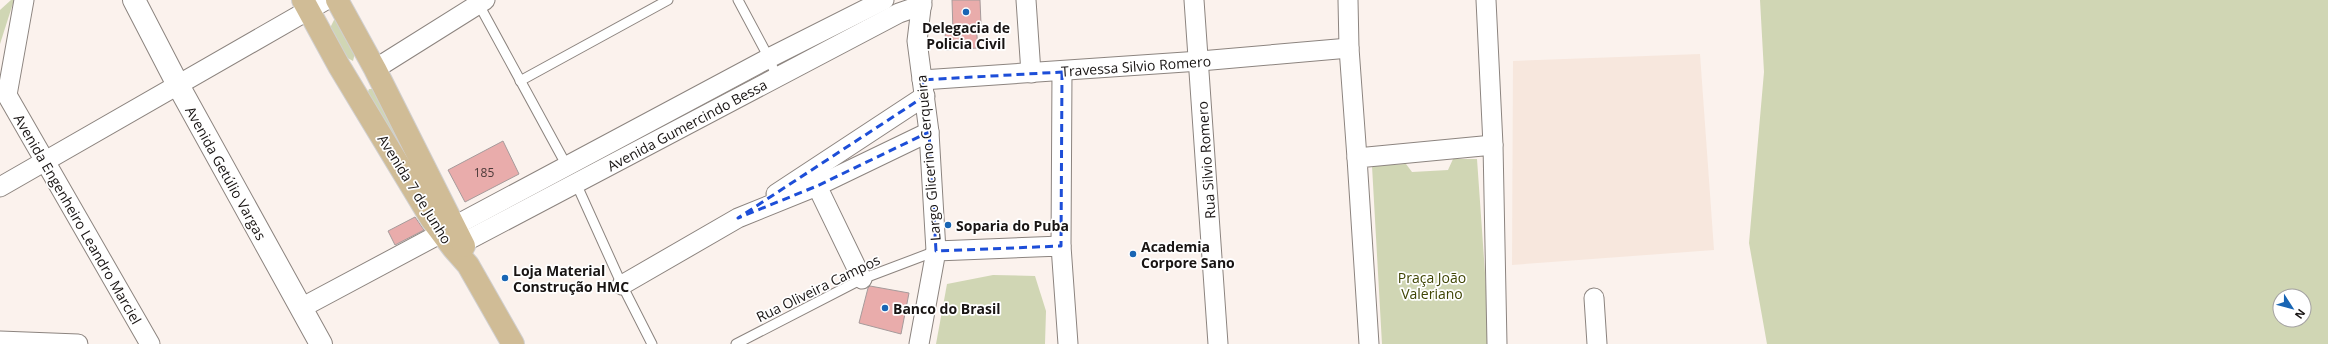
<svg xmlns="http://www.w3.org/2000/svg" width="2328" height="344" font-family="'Open Sans',sans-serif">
	<rect width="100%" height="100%" fill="#fbf2ed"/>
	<polygon fill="#f7e7dd" points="1700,54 1714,250 1512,265 1513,61"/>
	<g fill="#d0d6b4" fill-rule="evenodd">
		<polygon points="11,0 14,0 0,44 0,10"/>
		<path d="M1760 0H2328V344H1767L1749 243 1764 72ZM2280 296H2304V320H2280Z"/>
		<polygon points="338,18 356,49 353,61 344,56 330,28 334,20"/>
		<polygon points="369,89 373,89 436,208 367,94"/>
		<polygon points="1453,159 1477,159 1490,344 1382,344 1372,166 1406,164 1412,172 1448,170"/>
		<polygon points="993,275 1035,276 1046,311 1045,344 936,344 947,284"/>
	</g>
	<g fill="#e9acab" stroke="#a69b9b">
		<polygon points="952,0 980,0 981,24 976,24 978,48 946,50 945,32 953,32"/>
		<polygon points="503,141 519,174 465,202 448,170"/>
		<polygon points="415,217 424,230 395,245 388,231"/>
		<polygon points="870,286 909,293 901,334 859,323 868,288"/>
	</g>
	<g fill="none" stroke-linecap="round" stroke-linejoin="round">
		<defs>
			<g id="lane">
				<polyline points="738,0 769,58 777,78"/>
				<polyline points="477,1 568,168"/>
				<polyline points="520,81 668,0"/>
				<polyline points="575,181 622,285 652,344"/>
				<polyline points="736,344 862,279 936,251"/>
			</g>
			<g id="street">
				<polyline points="24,0 7,95 150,344"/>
				<polyline points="922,0 917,41 929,132 936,251"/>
				<polyline points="1026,0 1031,73"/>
				<polyline points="1194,0 1218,344"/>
				<polyline points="1348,0 1349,48 1357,158"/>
				<polyline points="1486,0 1493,145"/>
				<polyline points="375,69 485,0"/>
				<polyline points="922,80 1200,61 1349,48"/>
				<polyline points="817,186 862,279"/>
				<polyline points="0,187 326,0"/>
				<polyline points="776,194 925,96"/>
				<polyline points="1061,246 1062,72"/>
				<polyline points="453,248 899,13 922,5"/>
				<polyline points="622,285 738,218 817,186 929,132"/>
				<polyline points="1594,298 1597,344"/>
				<polyline points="301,308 769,58 884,0"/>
				<polyline points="0,341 78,344"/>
				<polyline points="919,344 936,251 1061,246 1068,344"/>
				<polyline points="1369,344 1357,158 1493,145 1497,344"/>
			</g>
			<polyline id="secondary" points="134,0 178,85 321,344"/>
			<g id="primary">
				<polyline points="303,0 339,66 432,220 453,248 468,265 513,344"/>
				<polyline points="337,0 375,69 464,246"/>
			</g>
		</defs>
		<use href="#lane" stroke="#8c847f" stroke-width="11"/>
		<use href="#street" stroke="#8c847f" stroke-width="21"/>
		<use href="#secondary" stroke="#8c847f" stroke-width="24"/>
		<use href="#primary" stroke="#d1d0d0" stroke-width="24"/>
		<use href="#lane" stroke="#fff" stroke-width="9"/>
		<use href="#street" stroke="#fff" stroke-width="19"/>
		<use href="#secondary" stroke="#fff" stroke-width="22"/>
		<use href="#primary" stroke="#d0bc96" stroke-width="22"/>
	</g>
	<path fill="none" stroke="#1d4ed8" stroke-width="3" stroke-dasharray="8 5" stroke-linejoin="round" d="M1062 72 1061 246 936 251 929 132 817 186 738 218 925 96 922 80Z"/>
	<g fill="#1865b4" stroke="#fff" stroke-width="1.5">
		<circle cx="966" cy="12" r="4"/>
		<circle cx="948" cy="225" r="4"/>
		<circle cx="1133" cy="254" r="4"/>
		<circle cx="505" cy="278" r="4"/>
		<circle cx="885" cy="308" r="4"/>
	</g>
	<g text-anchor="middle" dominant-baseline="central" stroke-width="3.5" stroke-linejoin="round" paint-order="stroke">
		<g font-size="12" fill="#4c3a39">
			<text x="484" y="172">185</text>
		</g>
		<g font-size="14" font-weight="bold" fill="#181413" stroke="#fff" text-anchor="start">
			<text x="966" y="27" text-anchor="middle">Delegacia de<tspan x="966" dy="16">Policia Civil</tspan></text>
			<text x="956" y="225">Soparia do Puba</text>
			<text x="1141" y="246">Academia<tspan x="1141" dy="16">Corpore Sano</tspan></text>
			<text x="513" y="270">Loja Material<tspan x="513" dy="16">Construção HMC</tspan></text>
			<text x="893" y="308">Banco do Brasil</text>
		</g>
		<g font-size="14" fill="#181413" stroke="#fff">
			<text transform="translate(1136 66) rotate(-4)">Travessa Silvio Romero</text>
			<text transform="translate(687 125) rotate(-28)">Avenida Gumercindo Bessa</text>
			<text transform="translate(928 158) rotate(-95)">Largo Glicerino Cerqueira</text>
			<text transform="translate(1206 160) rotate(-94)">Rua Silvio Romero</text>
			<text transform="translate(226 173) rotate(61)">Avenida Getúlio Vargas</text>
			<text transform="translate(415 189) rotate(58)">Avenida 7 de Junho</text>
			<text transform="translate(78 219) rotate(60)">Avenida Engenheiro Leandro Marciel</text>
			<text transform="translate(818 288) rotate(-26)">Rua Oliveira Campos</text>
		</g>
		<g font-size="14" fill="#3e4403" stroke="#fff">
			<text x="1432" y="277">Praça João<tspan x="1432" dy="16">Valeriano</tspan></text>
		</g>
	</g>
	<g transform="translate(2292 308) rotate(126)"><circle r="19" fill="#ffffff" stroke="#a3a1a1"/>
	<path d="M0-3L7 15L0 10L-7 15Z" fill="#1865b4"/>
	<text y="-6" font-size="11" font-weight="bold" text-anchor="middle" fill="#181413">N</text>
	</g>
</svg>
